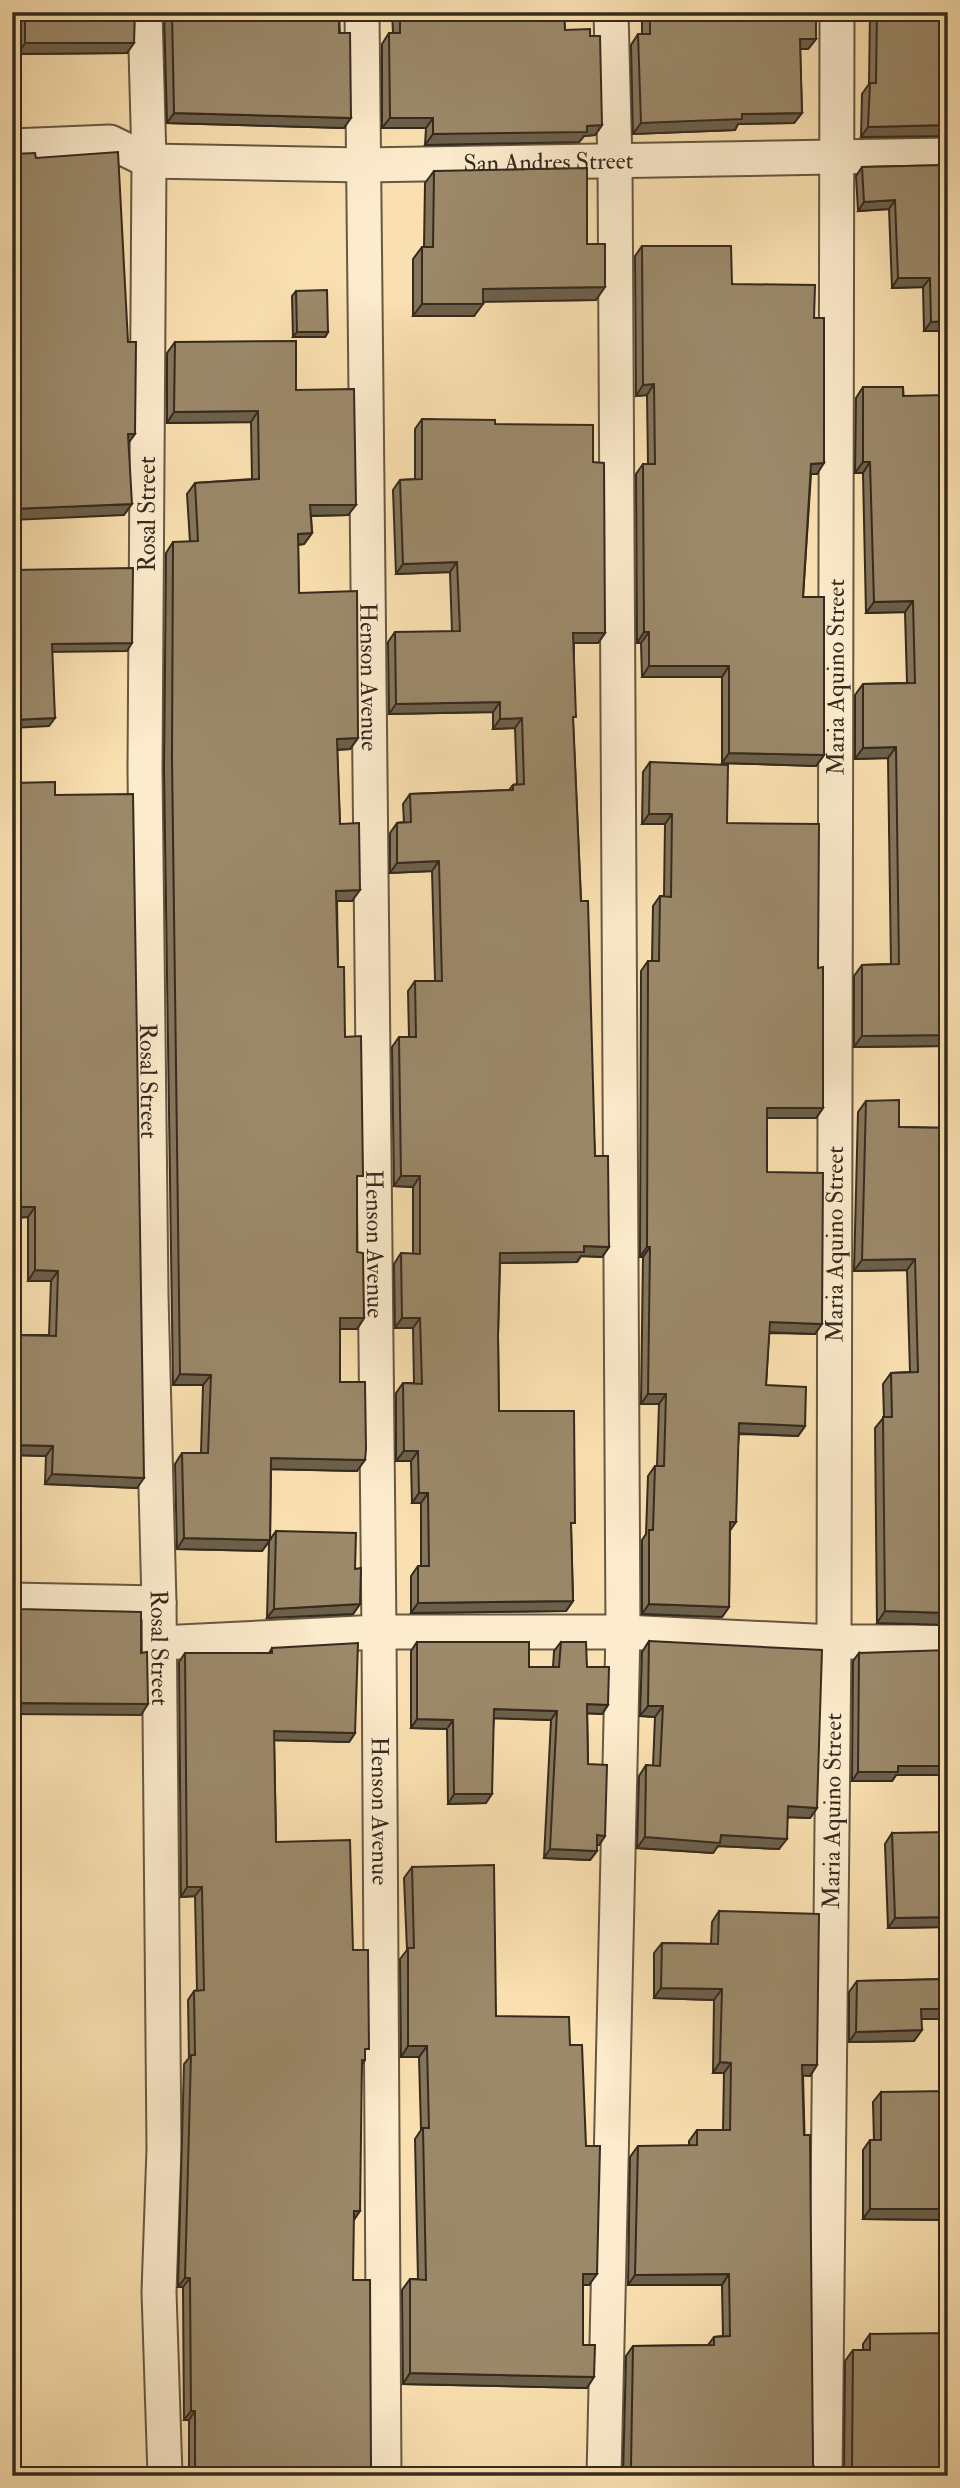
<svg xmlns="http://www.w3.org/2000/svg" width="960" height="2488" font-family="'IM FELL Double Pica',serif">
	<rect width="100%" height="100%" fill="#fae0b0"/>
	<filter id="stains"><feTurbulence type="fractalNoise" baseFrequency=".00286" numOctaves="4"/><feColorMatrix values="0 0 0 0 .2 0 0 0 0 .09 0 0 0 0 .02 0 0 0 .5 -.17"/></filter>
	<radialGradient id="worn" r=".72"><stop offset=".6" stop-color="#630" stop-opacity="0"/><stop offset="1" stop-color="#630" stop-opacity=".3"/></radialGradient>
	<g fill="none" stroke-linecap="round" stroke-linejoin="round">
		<defs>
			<g id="minor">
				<path id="s1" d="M145 12 149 161 145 769 151 1296 159 1603 164 2149 159 2292 165 2476"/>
				<path id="s2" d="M362 12 379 1632 384 2476"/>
				<path id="s3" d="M12 146 110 142 149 161 364 165 948 155"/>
				<polyline points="12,1600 159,1603"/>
				<polyline points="160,1643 379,1632 623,1632 834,1642 948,1642"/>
				<polyline points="604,2476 623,1632 615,163 611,12"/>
				<path id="s4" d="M825 2476 834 1642 837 12"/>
			</g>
		</defs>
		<use href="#minor" stroke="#665842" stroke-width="37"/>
		<use href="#minor" stroke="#fcebcc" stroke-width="33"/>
	</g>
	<g fill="#85765b" stroke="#352a1e" stroke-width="2">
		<polygon points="18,12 135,12 127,53 18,54"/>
		<polygon points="164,12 339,12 344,128 167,123"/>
		<polygon points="392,12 564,12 565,30 602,125 595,135 584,136 579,142 425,145 426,128 382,128 382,44 389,33 393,33"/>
		<polygon points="642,12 816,12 816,39 808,49 800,49 802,113 794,123 738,124 735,130 633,134 631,45 638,34 642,34"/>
		<polygon points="870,12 948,12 948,136 861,137 862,94 869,84"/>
		<polygon points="948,165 948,331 924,331 923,287 892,288 889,209 858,211 856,176 862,167"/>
		<polygon points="434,171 587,244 596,300 483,301 474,316 413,316 413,259 422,247 424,247 425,183"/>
		<polygon points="642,246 814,318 817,474 811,474 803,597 824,755 816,766 722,763 722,677 642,677 641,643 637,643 636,474 643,464 648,464 647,395 636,396 635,256"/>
		<polygon points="296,291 328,332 325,337 293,337 292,296"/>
		<polygon points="175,342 296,390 348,515 311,516 312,533 304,544 298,545 299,593 358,738 350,749 337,750 340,824 352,901 337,901 338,967 345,1037 357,1183 357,1252 364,1318 357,1329 340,1329 340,1382 357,1471 271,1469 270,1540 262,1551 177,1549 175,1464 182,1453 201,1453 203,1385 173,1385 164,769 166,553 173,542 190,542 187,494 195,483 252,479 251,422 167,423 167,353"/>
		<polygon points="863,387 903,387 948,1046 854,1047 854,976 862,965 891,964 888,758 855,759 855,695 863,684 907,683 905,612 866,613 863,473 855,473 856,398"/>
		<polygon points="422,419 495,424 593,462 605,633 598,643 574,643 573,721 581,901 595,1156 609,1247 602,1257 581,1256 577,1262 500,1263 498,1336 499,1411 571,1528 573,1601 566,1611 411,1613 411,1576 418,1566 421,1566 421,1503 412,1503 411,1461 396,1461 396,1393 403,1383 414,1383 413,1328 395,1328 394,1264 401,1253 413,1254 413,1187 394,1186 392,1047 399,1037 409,1037 408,991 415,981 435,981 432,871 390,873 390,833 397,823 404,822 403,804 410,794 509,790 513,785 517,784 515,728 493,729 493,712 389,714 388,642 395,632 452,632 450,572 396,574 393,490 400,480 415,479 415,429"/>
		<polygon points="650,762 727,823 818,968 823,1108 816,1118 767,1118 767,1172 815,1334 769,1333 766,1385 805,1426 798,1436 739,1434 730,1532 729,1607 722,1617 642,1614 642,1540 646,1534 648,1476 655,1466 657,1466 659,1404 641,1404 643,1257 640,1257 641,971 648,961 652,961 653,906 660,896 664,896 665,824 642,824 643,772"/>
		<polygon points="12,783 55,795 137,1488 45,1484 46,1456 12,1455 12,1335 49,1335 51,1281 28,1281 28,1217 12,1218"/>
		<polygon points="866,1101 899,1127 948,1128 948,1625 877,1623 875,1428 884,1417 883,1384 891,1373 910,1372 907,1270 854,1271 858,1112"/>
		<polygon points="276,1531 360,1604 353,1614 267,1618 269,1541"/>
		<polygon points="649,1641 817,1808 810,1818 788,1817 779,1849 718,1846 713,1853 637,1848 639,1776 646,1765 653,1766 655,1717 640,1716 642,1652"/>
		<polygon points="417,1642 529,1667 553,1667 554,1651 561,1642 587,1667 608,1705 602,1714 587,1713 588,1764 605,1836 599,1845 597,1845 597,1851 590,1860 544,1858 551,1720 494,1718 486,1803 448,1804 447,1729 411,1728 411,1651"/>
		<polygon points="272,1648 355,1733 349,1742 274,1740 276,1842 353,1950 365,2060 362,2065 353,2220 353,2280 371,2467 375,2476 189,2476 189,2420 184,2420 183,2287 178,2287 184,2064 189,2058 188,2000 194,1991 197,1990 195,1896 181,1897 179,1662 185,1653 269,1653"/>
		<polygon points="859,1653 896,1775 892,1781 852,1781 853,1661"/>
		<polygon points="892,1833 948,1927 888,1928 885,1844"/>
		<polygon points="412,1867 496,2016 570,2045 589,2285 583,2285 583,2345 587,2388 403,2384 402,2290 410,2279 418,2279 415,2139 421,2130 419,2057 401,2057 400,1959 407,1950 404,1878"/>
		<polygon points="719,1911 817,2065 810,2076 803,2075 813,2465 819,2476 623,2476 626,2356 633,2346 708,2345 714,2337 723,2336 722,2285 628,2285 630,2157 638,2146 689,2146 689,2141 697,2130 723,2130 724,2073 713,2073 714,2000 654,1998 654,1953 662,1943 711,1944 712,1922"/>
		<polygon points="948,1979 948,2019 921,2019 914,2041 849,2042 849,1992 857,1981"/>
		<polygon points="881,2092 948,2220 863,2219 863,2150 870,2140 874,2140 873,2102"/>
		<polygon points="870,2334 948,2476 844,2476 845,2361 853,2350 863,2350 863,2344"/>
	</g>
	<g fill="#6c604a" stroke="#352a1e" stroke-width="2">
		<polygon points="800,39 816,39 808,49 793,49"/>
		<polygon points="25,43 134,43 127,53 18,54"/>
		<polygon points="174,113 351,118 344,128 167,123"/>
		<polygon points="802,113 794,123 738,124 735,130 633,134 641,123 742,114"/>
		<polygon points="390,118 433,118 426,128 382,128"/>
		<polygon points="602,125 595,135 584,136 579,142 425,145 433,134"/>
		<polygon points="948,125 948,136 861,137 868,127"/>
		<polygon points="895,200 889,209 858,211 864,202"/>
		<polygon points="898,278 930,278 923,287 892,288"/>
		<polygon points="605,287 596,300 474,302 483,289"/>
		<polygon points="422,304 483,304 474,316 413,316"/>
		<polygon points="948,321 948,331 924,331 931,322"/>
		<polygon points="297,332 328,332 325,337 293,337"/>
		<polygon points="654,384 647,395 636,396 643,385"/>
		<polygon points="258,411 251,422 167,423 174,412"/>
		<polygon points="128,434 135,434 127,445"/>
		<polygon points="863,462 870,462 863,473 855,473"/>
		<polygon points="824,463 817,474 804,474 811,464"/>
		<polygon points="132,504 124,515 12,520 12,509"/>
		<polygon points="310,505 356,505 348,515 302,516"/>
		<polygon points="312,533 304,544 290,545 298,534"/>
		<polygon points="457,562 450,572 396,574 403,564"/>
		<polygon points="913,601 905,612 866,613 874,602"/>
		<polygon points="644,632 649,632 641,643 637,643"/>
		<polygon points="573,633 605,633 598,643 566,643"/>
		<polygon points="132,643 127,651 46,652 52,644"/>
		<polygon points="649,666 729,666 722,677 642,677"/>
		<polygon points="500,702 493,712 389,714 396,704"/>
		<polygon points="55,718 49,726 12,728 12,720"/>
		<polygon points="522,718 515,728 493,729 500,719"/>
		<polygon points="358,738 350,749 329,750 337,739"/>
		<polygon points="896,747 888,758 855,759 863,748"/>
		<polygon points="729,753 824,755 816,766 722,763"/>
		<polygon points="649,814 672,814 665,824 642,824"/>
		<polygon points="439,861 432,871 390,873 397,863"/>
		<polygon points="360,890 352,901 329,901 336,891"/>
		<polygon points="948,1035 948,1046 854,1047 862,1036"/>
		<polygon points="767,1108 823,1108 816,1118 760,1118"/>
		<polygon points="401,1176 420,1176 413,1187 394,1186"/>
		<polygon points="12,1207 35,1207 28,1217 12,1218"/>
		<polygon points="584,1246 609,1247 602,1257 581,1256 577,1262 493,1263 500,1253"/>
		<polygon points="647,1247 650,1247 643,1257 640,1257"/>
		<polygon points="915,1259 907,1270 854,1271 862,1260"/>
		<polygon points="35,1270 58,1271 51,1281 28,1281"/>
		<polygon points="340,1318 364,1318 357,1329 333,1329"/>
		<polygon points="402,1318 420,1318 413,1328 395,1328"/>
		<polygon points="770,1322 822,1324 815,1334 763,1332"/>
		<polygon points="180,1374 211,1375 203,1385 173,1385"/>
		<polygon points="648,1394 666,1394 659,1404 641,1404"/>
		<polygon points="739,1423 805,1426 798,1436 732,1433"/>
		<polygon points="16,1445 53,1446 46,1456 12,1455 12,1450"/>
		<polygon points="404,1451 418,1451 411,1461 396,1461"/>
		<polygon points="271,1458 365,1460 357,1471 263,1469"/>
		<polygon points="52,1474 144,1478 137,1488 45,1484"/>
		<polygon points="419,1493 428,1493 421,1503 412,1503"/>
		<polygon points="730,1522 736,1522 729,1532"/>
		<polygon points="184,1538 270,1540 262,1551 177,1549"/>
		<polygon points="573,1601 566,1611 411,1613 418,1603"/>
		<polygon points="360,1604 353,1614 267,1618 274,1609"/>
		<polygon points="649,1604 729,1607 722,1617 642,1614"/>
		<polygon points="885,1611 948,1613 948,1625 877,1623"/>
		<polygon points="15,1703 148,1704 141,1715 12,1714 12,1708"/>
		<polygon points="587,1704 608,1705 602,1714 581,1713"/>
		<polygon points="648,1706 663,1706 655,1717 640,1716"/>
		<polygon points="494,1709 557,1711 551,1720 487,1718"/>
		<polygon points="417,1719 453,1720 447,1729 411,1728"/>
		<polygon points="274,1731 355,1733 349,1742 268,1740"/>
		<polygon points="898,1766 948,1766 948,1775 896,1775 892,1781 852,1781 858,1772"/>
		<polygon points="454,1794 492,1794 486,1803 448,1804"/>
		<polygon points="788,1806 817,1808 810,1818 781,1817"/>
		<polygon points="597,1835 605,1836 599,1845 591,1845"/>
		<polygon points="721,1835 787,1839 779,1849 718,1846 713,1853 637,1848 645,1837"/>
		<polygon points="550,1849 597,1851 590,1860 544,1858"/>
		<polygon points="187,1887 202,1887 195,1896 181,1897"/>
		<polygon points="948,1917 948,1927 888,1928 895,1918"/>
		<polygon points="661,1988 722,1989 714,2000 654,1998"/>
		<polygon points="921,2009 948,2009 948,2019 914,2019"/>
		<polygon points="922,2030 914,2041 849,2042 856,2032"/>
		<polygon points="408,2046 427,2046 419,2057 401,2057"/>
		<polygon points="720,2062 731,2063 724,2073 713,2073"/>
		<polygon points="802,2065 817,2065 810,2076 795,2075"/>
		<polygon points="870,2209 948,2209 948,2220 863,2219"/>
		<polygon points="354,2211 360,2211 354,2220"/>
		<polygon points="583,2274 597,2274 589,2285 576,2285"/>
		<polygon points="729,2274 722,2285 628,2285 635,2275"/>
		<polygon points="185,2278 190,2278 183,2287 178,2287"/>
		<polygon points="410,2373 594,2377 587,2388 403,2384"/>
		<polygon points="191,2411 195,2411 189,2420 184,2420"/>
	</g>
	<g fill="#9b896a" stroke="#352a1e" stroke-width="2">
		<polygon points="25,12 135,12 134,43 25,43"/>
		<polygon points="172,12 339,12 339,33 350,33 351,118 174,113"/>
		<polygon points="400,12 564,12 565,30 590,29 590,36 600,36 602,125 587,126 587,132 433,134 433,118 390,118 389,33 400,33"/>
		<polygon points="650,12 816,12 816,39 800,39 802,113 742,114 742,119 641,123 638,34 650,34"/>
		<polygon points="877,12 948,12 948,125 868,127 870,83 876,83"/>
		<polygon points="118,152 128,342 136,342 135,434 128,434 132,504 12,509 12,154 35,153 36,158"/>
		<polygon points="948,165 948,321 931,322 930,278 898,278 895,200 864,202 862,167"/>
		<polygon points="587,168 587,244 605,244 605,287 483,289 483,304 422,304 422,247 433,247 434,171"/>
		<polygon points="642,246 731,246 732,284 815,285 814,318 824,318 824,463 811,464 803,597 824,597 824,755 729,753 729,666 649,666 649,632 644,632 643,464 655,464 654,384 643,385"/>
		<polygon points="327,290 328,332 297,332 296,291"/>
		<polygon points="296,341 296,390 354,389 356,505 310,505 312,533 298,534 299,593 357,591 358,738 337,739 340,824 359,823 360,890 336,891 338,967 344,967 345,1037 361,1036 363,1176 357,1176 357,1252 363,1253 364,1318 340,1318 340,1382 365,1382 366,1449 365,1460 271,1458 270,1540 184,1538 182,1453 208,1453 211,1375 180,1374 172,758 173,542 198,541 195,483 259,479 258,411 174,412 175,342"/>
		<polygon points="863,387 903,387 903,396 948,395 948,1035 862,1036 862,965 899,964 896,747 863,748 863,684 915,683 913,601 874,602 870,462 863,462"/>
		<polygon points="422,419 495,420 495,424 593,425 593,462 604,463 605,633 573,633 576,717 573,717 581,901 588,901 595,1156 608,1156 609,1247 584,1246 584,1252 500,1253 498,1336 499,1411 574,1411 575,1523 571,1523 573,1601 418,1603 418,1566 429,1566 428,1493 419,1493 418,1451 404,1451 403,1383 422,1384 420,1318 402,1318 401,1253 420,1254 420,1176 401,1176 399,1037 416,1037 415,981 442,981 439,861 397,863 397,823 411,822 410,794 513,790 513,785 524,784 522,718 500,719 500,702 396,704 395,632 460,631 457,562 403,564 400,480 422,479"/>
		<polygon points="133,568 132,643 52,644 55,718 12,720 12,570"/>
		<polygon points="650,762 728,765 727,823 819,824 818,968 823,967 823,1108 767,1108 767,1172 823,1173 822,1324 770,1322 766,1385 806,1387 805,1426 739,1423 736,1522 730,1522 729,1607 649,1604 649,1530 653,1530 655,1466 664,1466 666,1394 648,1394 650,1247 647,1247 648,961 659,961 660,896 671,897 672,814 649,814"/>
		<polygon points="55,782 55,795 133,794 144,1478 52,1474 53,1446 16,1445 17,1404 12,1404 12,1335 56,1336 58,1271 35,1270 35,1207 12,1207 12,783"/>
		<polygon points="899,1100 899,1127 948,1128 948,1613 885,1611 883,1417 892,1417 891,1373 918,1372 915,1259 862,1260 866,1101"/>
		<polygon points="276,1531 356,1533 355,1569 361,1568 360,1604 274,1609"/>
		<polygon points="12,1607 19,1609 141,1612 141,1653 147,1652 148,1704 15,1703 16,1708 12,1708"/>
		<polygon points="649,1641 822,1650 817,1808 788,1806 787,1839 721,1835 720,1843 645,1837 646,1765 660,1766 663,1706 648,1706"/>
		<polygon points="417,1642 529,1642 529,1667 559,1667 561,1642 586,1642 587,1667 609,1667 608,1705 587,1704 588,1764 607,1765 605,1836 597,1835 597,1851 550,1849 557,1711 494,1709 492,1794 454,1794 453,1720 417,1719"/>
		<polygon points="358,1643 355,1733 274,1731 276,1842 350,1840 353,1950 368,1950 369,2049 365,2049 365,2060 362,2060 360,2211 354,2211 353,2280 370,2280 371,2467 375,2476 195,2476 195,2411 191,2411 190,2278 185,2278 191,2055 195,2055 194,1991 204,1990 202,1887 187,1887 185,1653 272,1653 272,1648"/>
		<polygon points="948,1650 948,1766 898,1766 898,1772 858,1772 859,1653"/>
		<polygon points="948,1832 948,1917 895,1918 892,1833"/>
		<polygon points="494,1865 496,2016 569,2017 570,2045 582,2045 586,2146 600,2146 597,2274 583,2274 583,2345 595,2345 594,2377 410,2373 410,2279 426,2280 423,2128 429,2128 427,2046 408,2046 408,1948 414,1948 412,1867"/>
		<polygon points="719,1911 819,1914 817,2065 802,2065 804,2135 810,2135 813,2465 819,2476 626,2476 631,2466 633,2346 714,2345 714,2337 730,2336 729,2274 635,2275 638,2146 697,2145 697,2130 730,2130 731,2063 720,2062 722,1989 661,1988 662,1943 718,1944"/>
		<polygon points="948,1979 948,2009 921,2009 922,2030 856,2032 857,1981"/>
		<polygon points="948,2091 948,2209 870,2209 870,2140 881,2140 881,2092"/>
		<polygon points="948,2333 948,2476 848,2476 852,2466 853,2350 870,2350 870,2334"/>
	</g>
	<g text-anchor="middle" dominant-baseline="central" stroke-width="5" stroke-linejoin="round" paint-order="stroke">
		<g font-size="24" fill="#352a1e" stroke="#fcebcc">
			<text stroke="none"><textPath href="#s3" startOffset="541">San Andres Street</textPath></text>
			<text transform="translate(147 514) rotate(-90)">Rosal Street</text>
			<text stroke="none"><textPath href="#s2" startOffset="665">Henson Avenue</textPath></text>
			<text stroke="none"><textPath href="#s4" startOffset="1799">Maria Aquino Street</textPath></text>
			<text stroke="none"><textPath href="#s1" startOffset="1069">Rosal Street</textPath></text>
			<text stroke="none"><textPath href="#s2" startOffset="1232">Henson Avenue</textPath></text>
			<text stroke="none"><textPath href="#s4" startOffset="1232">Maria Aquino Street</textPath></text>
			<text stroke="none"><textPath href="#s1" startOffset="1636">Rosal Street</textPath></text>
			<text stroke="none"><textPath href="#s2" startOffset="1799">Henson Avenue</textPath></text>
			<text stroke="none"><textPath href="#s4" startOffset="665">Maria Aquino Street</textPath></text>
		</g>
	</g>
	<rect width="960" height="2488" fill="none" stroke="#fae0b0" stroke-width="42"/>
	<rect x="14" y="14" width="932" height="2460" fill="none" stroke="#352a1e" stroke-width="3.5"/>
	<rect x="21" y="21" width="918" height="2446" fill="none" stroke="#352a1e" stroke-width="2"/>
	<rect width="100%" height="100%" filter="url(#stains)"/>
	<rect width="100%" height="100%" fill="url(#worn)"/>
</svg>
